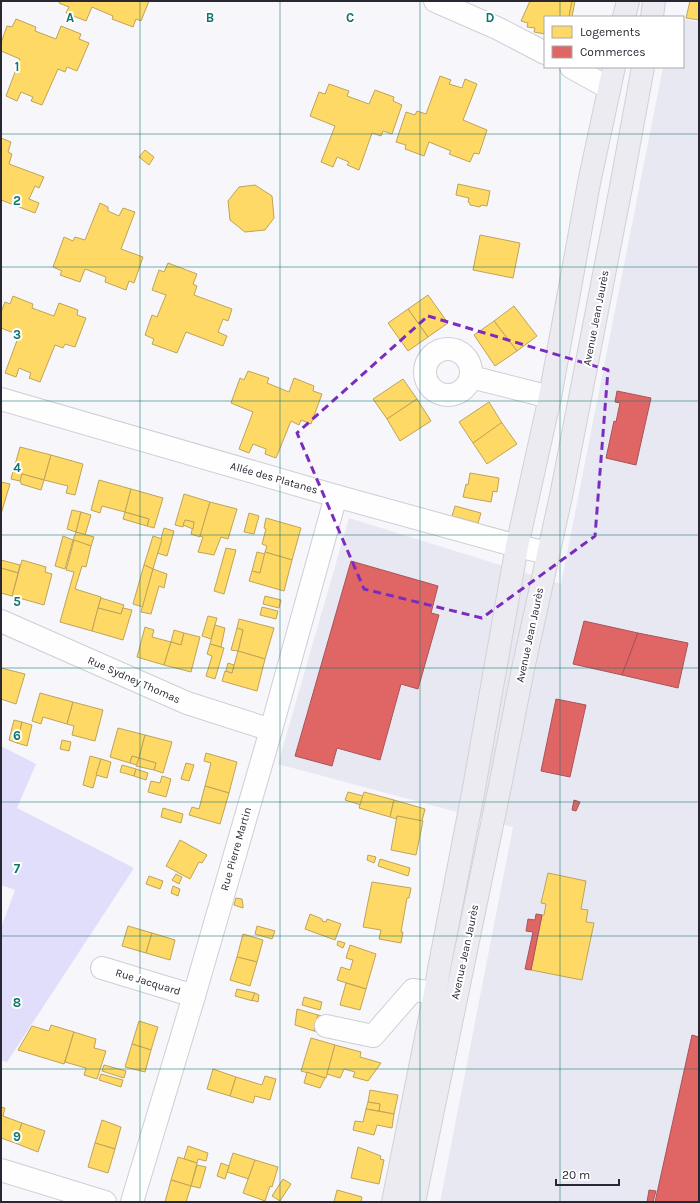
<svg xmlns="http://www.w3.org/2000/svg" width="700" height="1203" font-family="Karla,sans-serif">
	<rect width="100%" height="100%" fill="#f7f6fb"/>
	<polygon fill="#e8e8f3" points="683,19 699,22 699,1202 440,1202 513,827 278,764 349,518 561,584 663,67 683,67"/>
	<polygon fill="#e0defa" points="1,746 36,764 17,808 134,868 7,1062 1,1060 1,928 15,890 1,885"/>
	<g fill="#ffd966" stroke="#bea457">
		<polygon points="60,1 149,1 141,21 136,19 133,27 112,19 113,16 92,7 86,21 66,13 69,7 59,3"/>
		<polygon points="530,1 572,1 569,17 545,17 545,34 534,32 535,28 527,27 528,23 521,21"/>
		<polygon points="572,1 575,1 572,17 569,17"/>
		<polygon points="690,1 699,1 699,20 686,18"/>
		<polygon points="16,19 36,27 35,31 56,39 61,26 81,34 79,39 89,43 77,71 67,67 65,72 58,69 42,105 31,101 33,97 21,92 17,101 6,96 20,59 1,51 1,43 7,26 12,27"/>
		<polygon points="440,76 451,80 449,84 462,88 465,79 477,84 463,120 487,130 479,154 474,153 470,162 449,154 451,151 429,142 424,156 405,149 406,145 396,142 406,112 415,115 417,111 426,114"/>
		<polygon points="329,84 349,91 347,96 369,104 375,90 394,97 393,101 402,105 392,134 383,131 381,136 372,133 359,170 347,165 349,162 337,157 333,167 321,162 335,126 310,116 319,92 325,94"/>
		<polygon points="1,138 11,142 8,152 12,154 9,164 44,177 39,188 35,186 29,199 39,203 35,213 1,200"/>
		<polygon points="145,150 154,157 149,165 139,157"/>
		<polygon points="458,184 490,191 487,206 481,205 480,207 470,205 470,203 468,202 469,198 456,195"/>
		<polygon points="255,185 272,196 274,218 265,230 245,232 230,220 228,201 239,187"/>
		<polygon points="100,203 108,207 108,211 119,216 123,208 135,212 121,249 143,257 134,283 129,281 126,290 105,282 106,277 85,269 80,282 60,275 62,271 53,267 64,237 73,241 75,237 85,240"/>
		<polygon points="480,235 520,243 513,278 473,270"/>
		<polygon points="168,263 197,274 193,284 197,286 194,295 232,309 228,321 223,319 218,332 227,336 223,346 186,332 177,353 152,344 154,339 145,335 152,315 157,317 166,295 152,290 159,270 164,272"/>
		<polygon points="428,295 448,323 428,337 408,309"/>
		<polygon points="13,296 33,304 32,308 54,316 59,303 78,310 77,315 86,318 75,347 65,344 63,348 55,345 40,382 29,378 31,373 19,368 16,377 5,373 19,335 1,328 1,312 5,302 10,304"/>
		<polygon points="514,306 537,336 517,351 494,321"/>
		<polygon points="408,309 428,337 408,351 388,323"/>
		<polygon points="494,321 517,351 495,366 474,335"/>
		<polygon points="248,371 269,378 267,383 289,392 294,378 314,386 313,391 322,394 311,424 301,420 299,425 291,421 276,458 265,454 266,449 253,444 249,453 239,449 253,412 231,403 240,378 244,380"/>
		<polygon points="403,379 417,399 387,419 373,399"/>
		<polygon points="417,399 431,421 400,441 387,419"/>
		<polygon points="489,402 502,423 473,443 459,422"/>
		<polygon points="501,423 502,423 517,444 487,464 473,443"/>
		<polygon points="20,447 51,455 44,480 22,474 20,481 11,479"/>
		<polygon points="51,455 83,464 75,495 66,493 68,486 44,480"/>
		<polygon points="470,473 499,478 497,492 493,491 491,502 463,497 466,484 468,485"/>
		<polygon points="22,474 44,480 41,490 21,484 21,482 20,481"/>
		<polygon points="99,480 131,489 125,512 102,506 100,513 91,510"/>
		<polygon points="1,482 10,484 1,514"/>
		<polygon points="131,489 163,498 154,528 147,526 149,519 125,512"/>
		<polygon points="184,494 210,502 200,537 191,534 194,522 185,520 183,527 175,525"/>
		<polygon points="210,502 237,509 228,539 221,537 214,555 198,552 203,537 200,536"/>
		<polygon points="455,506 481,513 478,523 452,516"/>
		<polygon points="72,510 81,512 76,532 67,529"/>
		<polygon points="81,512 91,515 85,535 76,532"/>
		<polygon points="125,512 149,519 147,526 123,519"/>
		<polygon points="249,513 259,516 254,534 244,532"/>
		<polygon points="266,518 301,528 292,560 265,552 267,546 262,544 266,529 264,528"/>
		<polygon points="185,520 194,522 193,529 183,525"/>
		<polygon points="164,528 174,531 167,556 157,553"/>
		<polygon points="76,532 94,537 91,546 73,540"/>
		<polygon points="63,536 73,540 65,569 55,566"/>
		<polygon points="153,536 162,539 153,569 144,565"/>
		<polygon points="74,540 91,546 86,567 82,566 75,589 101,597 92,631 60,622 74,572 66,570"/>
		<polygon points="226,548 236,550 224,594 214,591"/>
		<polygon points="257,552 265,554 260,573 252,571"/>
		<polygon points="265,552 292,560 284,591 249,581 252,571 260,573"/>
		<polygon points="1,560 20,565 18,573 1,568"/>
		<polygon points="22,560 46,567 45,572 52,574 44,605 12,596"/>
		<polygon points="144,565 153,569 143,607 133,604"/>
		<polygon points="1,568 18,573 12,596 1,593"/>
		<polygon points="153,569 167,574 164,588 159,586 151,614 141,612"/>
		<polygon points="265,596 281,600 279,608 263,604"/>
		<polygon points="101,598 124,605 121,614 98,608"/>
		<polygon points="262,607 278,611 276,619 260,615"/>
		<polygon points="98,608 121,614 123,608 132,610 123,640 92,631"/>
		<polygon points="208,616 217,618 211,639 202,636"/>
		<polygon points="239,619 274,628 265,659 238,651 243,630 237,628"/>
		<polygon points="215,625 225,628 221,647 210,644"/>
		<polygon points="145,627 154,630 152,637 171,642 164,665 137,657"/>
		<polygon points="237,628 243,630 238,651 231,650"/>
		<polygon points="174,630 184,633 181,645 171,642"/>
		<polygon points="184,633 200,637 191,672 164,665 171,642 181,645"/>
		<polygon points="210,644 224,648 215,679 206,676 212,656 207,654"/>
		<polygon points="238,651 265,659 257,691 222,681 225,671 232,673"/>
		<polygon points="228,663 234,665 232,673 226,671"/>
		<polygon points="1,668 25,674 16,704 1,699"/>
		<polygon points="40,693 73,702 67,724 43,717 41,724 32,721"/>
		<polygon points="73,702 103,710 95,741 72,735 74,726 67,724"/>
		<polygon points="14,720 22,722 17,743 9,740"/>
		<polygon points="22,722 32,725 27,746 17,743"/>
		<polygon points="118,728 145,735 139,758 132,756 130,763 110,757"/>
		<polygon points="145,735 172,742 163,773 154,770 156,763 139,758"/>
		<polygon points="62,740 71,742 69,751 60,749"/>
		<polygon points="206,753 237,762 229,793 205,786 211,763 204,761"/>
		<polygon points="90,756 101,759 93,788 83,785"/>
		<polygon points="132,756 139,758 137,765 130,763"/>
		<polygon points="139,758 156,763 154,770 136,766"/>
		<polygon points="101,759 111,762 107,778 96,775"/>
		<polygon points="186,763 194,765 189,781 181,779"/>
		<polygon points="122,765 136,769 134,776 120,772"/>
		<polygon points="136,769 148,773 146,780 134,776"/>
		<polygon points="162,776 171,779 166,797 148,792 151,781 160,783"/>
		<polygon points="205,786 229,793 220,824 189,815 192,807 199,809"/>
		<polygon points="348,792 363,796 361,805 345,800"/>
		<polygon points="364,792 394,800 390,817 359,808"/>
		<polygon points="394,800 425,809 422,821 397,816 397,819 390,817"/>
		<polygon points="163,808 183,814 181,823 161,817"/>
		<polygon points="397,816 423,821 416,855 391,850"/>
		<polygon points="180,840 207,855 202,863 199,862 190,879 166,866"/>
		<polygon points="368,855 376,857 374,863 367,860"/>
		<polygon points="380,859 410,868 408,876 378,866"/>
		<polygon points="548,873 586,881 581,909 588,910 586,922 594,923 582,980 531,970 542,915 544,915 546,904 541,903"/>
		<polygon points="176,874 182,877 179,884 172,880"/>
		<polygon points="149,876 163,881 160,889 146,884"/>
		<polygon points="372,882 411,888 409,898 407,898 401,932 403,932 401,943 379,939 381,930 363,927"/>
		<polygon points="173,886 180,889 178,896 171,893"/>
		<polygon points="236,898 242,899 243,905 243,908 234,905"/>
		<polygon points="310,914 322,919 322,921 326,922 327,919 341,924 335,940 305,929"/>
		<polygon points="128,926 152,933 146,953 122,946"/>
		<polygon points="257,926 275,931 272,939 255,934"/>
		<polygon points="152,933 175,940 170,960 146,953"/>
		<polygon points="243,934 263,940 257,962 237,957"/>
		<polygon points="338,941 345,943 343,948 337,945"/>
		<polygon points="350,945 376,954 366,989 337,980 341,967 350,970 353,960 346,958"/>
		<polygon points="237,957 257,962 250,986 230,980"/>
		<polygon points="346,983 366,989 360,1010 340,1005"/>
		<polygon points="237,989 255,993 253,1001 235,996"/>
		<polygon points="255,993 259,995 258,1002 252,1000"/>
		<polygon points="304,997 322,1002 320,1010 302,1005"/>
		<polygon points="297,1009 318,1015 314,1031 295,1025"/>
		<polygon points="318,1015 322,1016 317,1032 314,1031"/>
		<polygon points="139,1021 158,1027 151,1050 132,1044"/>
		<polygon points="51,1025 74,1032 64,1064 18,1050 32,1026 49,1031"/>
		<polygon points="74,1032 96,1039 94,1048 106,1051 97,1079 84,1075 86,1068 65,1062"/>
		<polygon points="311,1038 335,1045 326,1078 301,1071"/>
		<polygon points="132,1044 151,1050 145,1072 125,1067"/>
		<polygon points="335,1045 361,1052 360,1057 381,1063 368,1081 353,1077 355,1072 344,1069 340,1078 327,1074"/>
		<polygon points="104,1065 126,1071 124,1078 102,1071"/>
		<polygon points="213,1069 236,1077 230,1096 207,1089"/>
		<polygon points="307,1072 325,1078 320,1088 304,1083"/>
		<polygon points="101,1074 123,1080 121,1087 99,1080"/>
		<polygon points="265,1076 276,1079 270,1100 255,1096 253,1103 230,1096 236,1077 262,1085"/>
		<polygon points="370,1090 398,1095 394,1114 379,1111 380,1104 368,1102"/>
		<polygon points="368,1102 380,1104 379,1111 366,1109"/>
		<polygon points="1,1107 5,1108 3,1116 22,1123 15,1143 1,1138"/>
		<polygon points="366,1109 394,1114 392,1128 377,1125 374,1135 353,1130 355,1121 363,1122"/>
		<polygon points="102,1120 121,1127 115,1149 95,1143"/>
		<polygon points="22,1123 45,1131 38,1152 15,1143"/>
		<polygon points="95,1143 115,1149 108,1173 88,1167"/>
		<polygon points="188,1146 208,1153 206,1161 198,1159 197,1163 184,1159"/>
		<polygon points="358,1147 381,1156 380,1159 384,1160 379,1184 351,1178"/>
		<polygon points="233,1153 255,1160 249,1179 227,1172"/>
		<polygon points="178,1157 197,1163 191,1186 171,1180"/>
		<polygon points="255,1160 278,1167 272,1187 270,1186 265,1201 243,1193"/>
		<polygon points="221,1163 229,1166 225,1179 217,1176"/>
		<polygon points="197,1165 206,1167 200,1188 191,1186"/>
		<polygon points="283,1179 291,1184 280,1201 272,1196"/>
		<polygon points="171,1180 191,1186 186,1202 165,1202"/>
		<polygon points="337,1190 362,1197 361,1202 334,1202"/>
	</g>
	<g fill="#e06666" stroke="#a95357">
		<polygon points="617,391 651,398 636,465 606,458 614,421 616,422 620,403 615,402"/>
		<polygon points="351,561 438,586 431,613 439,615 418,689 401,684 380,760 337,748 332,766 295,756"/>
		<polygon points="584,621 638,633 622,675 573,664"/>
		<polygon points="638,633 688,643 678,688 622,675"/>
		<polygon points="556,699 586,705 570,777 541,771"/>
		<polygon points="574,800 580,802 576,811 572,810"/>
		<polygon points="536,914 542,915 531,970 525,969 533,932 526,931 528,919 535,920"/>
		<polygon points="692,1035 699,1037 699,1202 655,1202"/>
		<polygon points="649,1190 656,1191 653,1202 647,1202"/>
	</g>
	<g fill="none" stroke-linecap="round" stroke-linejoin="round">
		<defs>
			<g id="street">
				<polyline points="435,1 499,29 545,53"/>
				<polyline points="571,67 609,88"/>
				<circle cx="448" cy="372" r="23"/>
				<polyline points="471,377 550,397"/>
				<polyline points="1,399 336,496 517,546 548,553"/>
				<polyline points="1,621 187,703 271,730"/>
				<polyline points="102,968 194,996"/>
				<polyline points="326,1026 373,1036 413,990 435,993"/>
				<polyline points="1,1170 105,1202"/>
				<polyline points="132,1202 194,996 271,730 336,496"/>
			</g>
			<g id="primary">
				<polyline points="624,17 628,1"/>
				<polyline points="652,17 654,1"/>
				<polyline points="393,1202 435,993 439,969 474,788 517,546 550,397 589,183 614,67"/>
				<polyline points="414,1202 500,786 523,669 561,496 621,187 643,67"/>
			</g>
		</defs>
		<use href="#street" stroke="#cfced6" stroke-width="24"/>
		<use href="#primary" stroke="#d1d1d5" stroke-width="24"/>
		<use href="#street" stroke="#fefefe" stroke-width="22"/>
		<use href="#primary" stroke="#ecebf2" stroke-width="22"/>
	</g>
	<path fill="none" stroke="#7b2cbf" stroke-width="3" stroke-dasharray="8 5" stroke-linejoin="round" d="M428 316 608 370 595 536 482 618 364 589 297 433Z"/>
	<path fill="none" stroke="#0f766e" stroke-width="1" stroke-opacity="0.55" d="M140 1V1202M280 1V1202M420 1V1202M560 1V17M560 67V1202M1 134H699M1 267H699M1 401H699M1 535H699M1 668H699M1 802H699M1 936H699M1 1069H699"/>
	<g text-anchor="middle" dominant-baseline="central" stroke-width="4" stroke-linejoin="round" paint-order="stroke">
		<g font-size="11" fill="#282733" stroke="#fff">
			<text transform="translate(596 318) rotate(-79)">Avenue Jean Jaurès</text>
			<text transform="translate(274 478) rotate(16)">Allée des Platanes</text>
			<text transform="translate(530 635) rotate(-78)">Avenue Jean Jaurès</text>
			<text transform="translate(134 680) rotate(24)">Rue Sydney Thomas</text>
			<text transform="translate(236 849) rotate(-74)">Rue Pierre Martin</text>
			<text transform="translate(465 952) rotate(-78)">Avenue Jean Jaurès</text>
			<text transform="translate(148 982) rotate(17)">Rue Jacquard</text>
		</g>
	</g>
	<g font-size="13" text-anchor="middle" font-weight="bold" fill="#0f766e" stroke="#fff" stroke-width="4" stroke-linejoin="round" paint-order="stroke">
		<text x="70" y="22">A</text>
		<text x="210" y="22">B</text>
		<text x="350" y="22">C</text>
		<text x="490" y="22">D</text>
		<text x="17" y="71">1</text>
		<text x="17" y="205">2</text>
		<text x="17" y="339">3</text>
		<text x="17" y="472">4</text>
		<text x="17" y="606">5</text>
		<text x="17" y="740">6</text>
		<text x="17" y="873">7</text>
		<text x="17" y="1007">8</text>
		<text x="17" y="1141">9</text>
	</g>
	<rect width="700" height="1203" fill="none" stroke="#282733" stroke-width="4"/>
	<rect x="544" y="16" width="140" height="52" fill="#ffffff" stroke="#a9a9ad"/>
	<rect x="552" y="26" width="20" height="12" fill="#ffd966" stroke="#a9a9ad"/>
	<text x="580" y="36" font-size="12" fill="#282733">Logements</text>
	<rect x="552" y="46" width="20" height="12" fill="#e06666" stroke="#a9a9ad"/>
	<text x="580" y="56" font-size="12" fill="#282733">Commerces</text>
	<path d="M556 1179v6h63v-6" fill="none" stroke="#282733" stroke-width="2"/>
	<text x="562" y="1179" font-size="12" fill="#282733" stroke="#ffffff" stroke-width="3" paint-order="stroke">20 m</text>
</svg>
